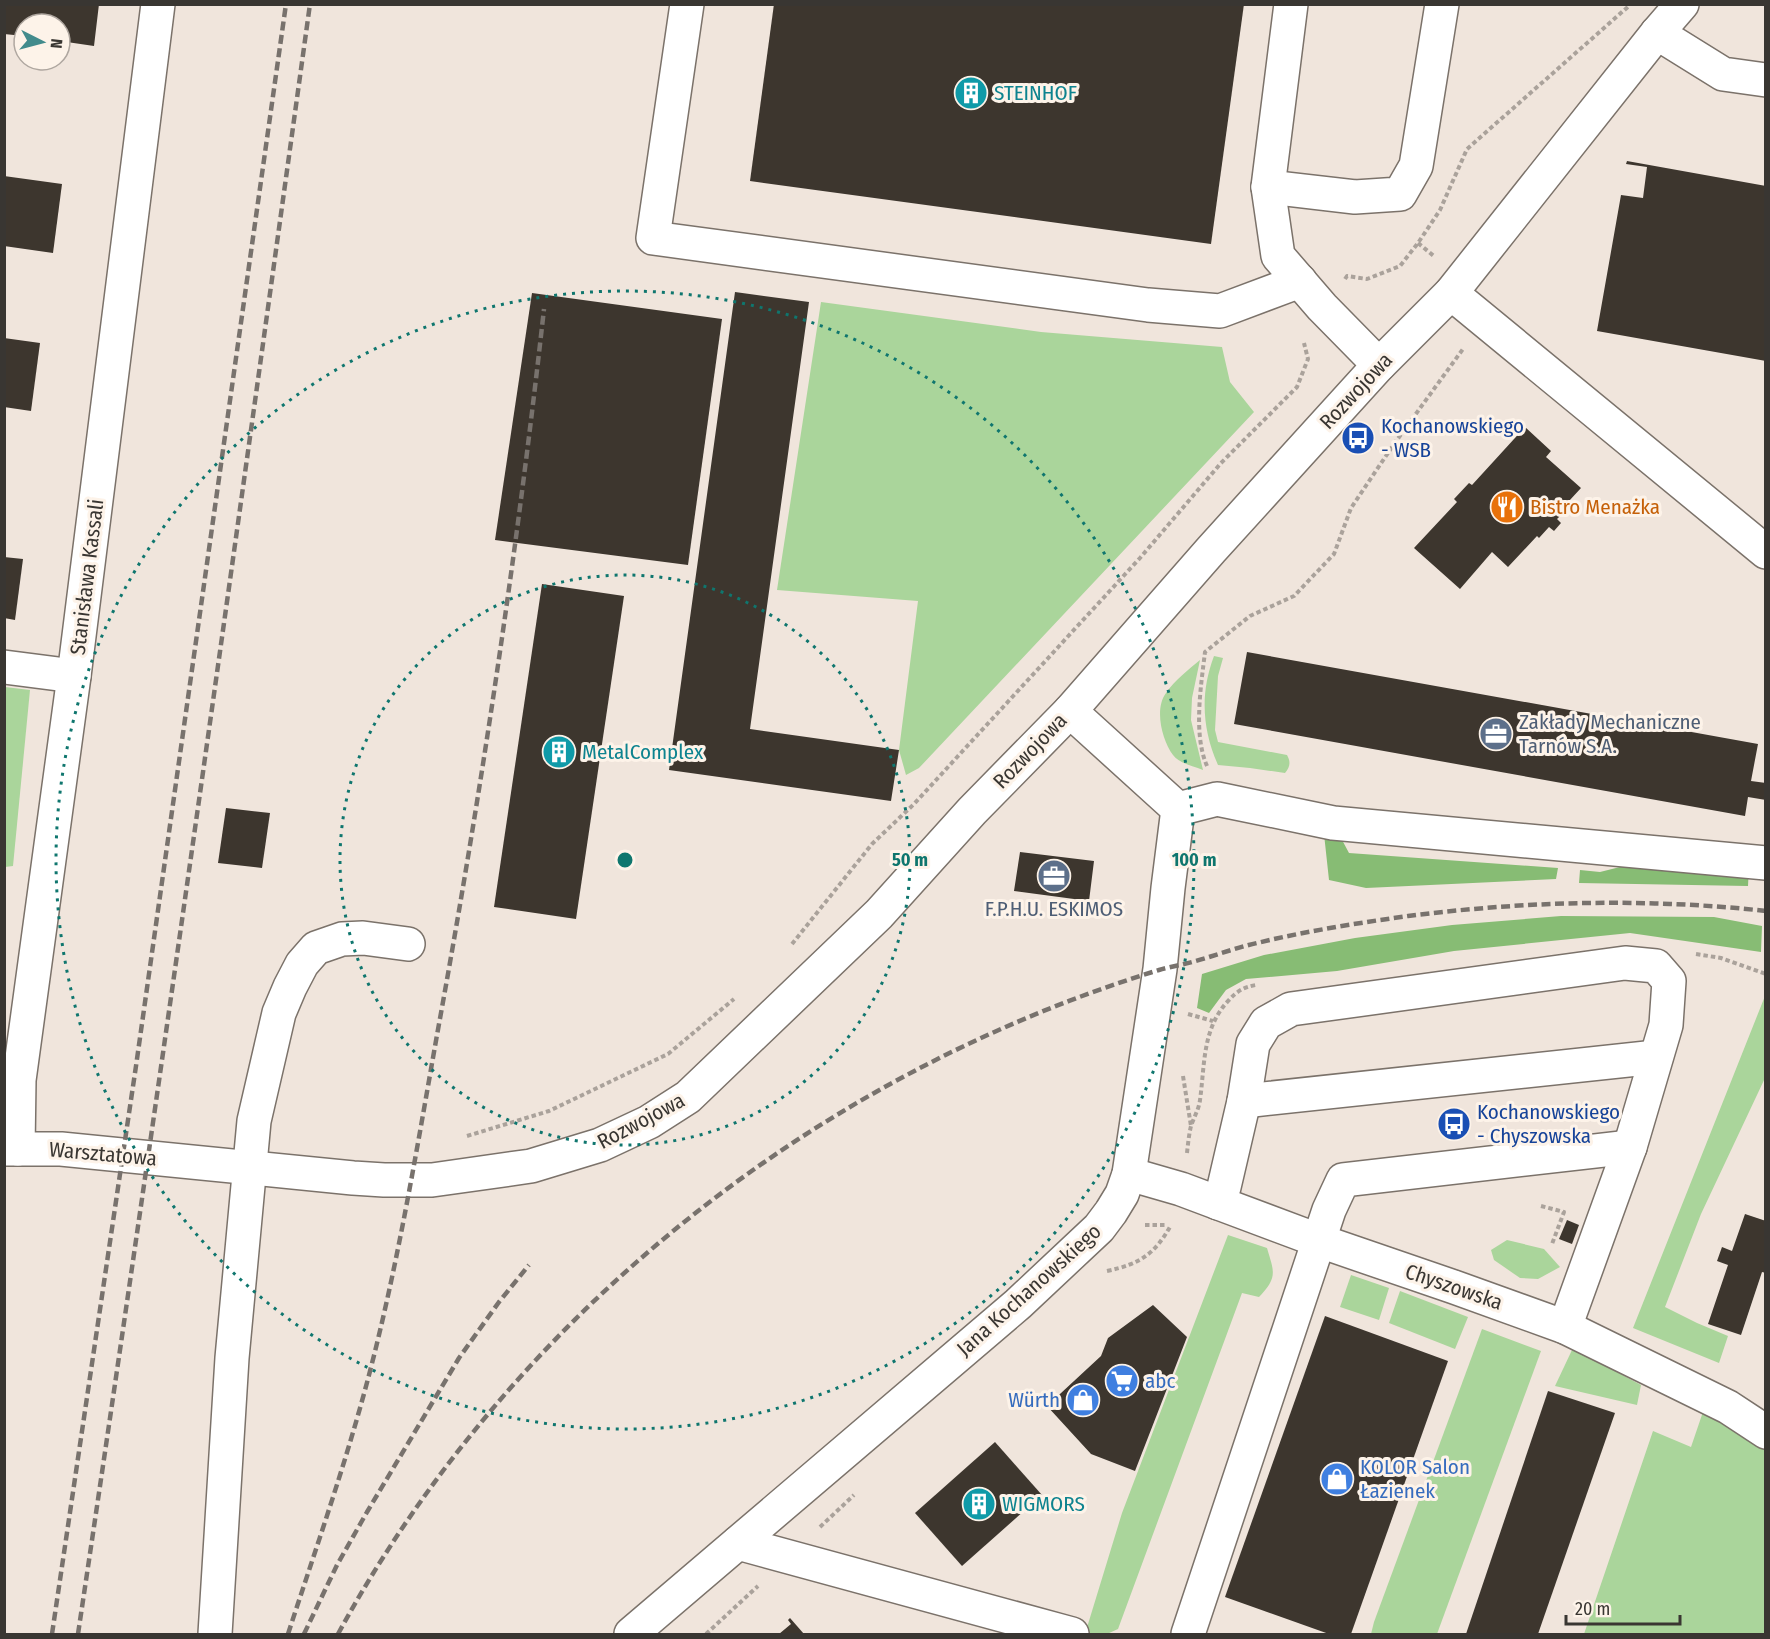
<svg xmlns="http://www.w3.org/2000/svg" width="1770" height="1639" font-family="'Fira Sans Condensed',sans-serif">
	<rect width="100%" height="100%" fill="#f0e5dc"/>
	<g fill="#aad59b">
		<polygon points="821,302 1041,332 1222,347 1230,382 1254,412 919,768 906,775 899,750 918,601 777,590"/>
		<path d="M1214 656 1223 658 1218 676 1215 730 1218 742 1287 755C1291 762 1290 767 1285 773L1250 768 1218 765C1202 729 1200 693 1214 656Z"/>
		<path d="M1200 660 1192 698 1191 720 1203 770C1193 766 1180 764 1173 755 1162 740 1154 709 1166 693 1175 680 1188 670 1200 660Z"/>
		<polygon points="5,687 30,690 13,866 5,867"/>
		<polygon points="1765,996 1765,1078 1701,1214 1665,1307 1697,1323 1728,1336 1719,1363 1633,1328"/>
		<path d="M1228 1235 1267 1248C1274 1272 1278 1277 1259 1297L1242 1293 1118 1629 1107 1634H1085L1122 1513Z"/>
		<polygon points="1507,1240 1544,1249 1560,1267 1538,1279 1520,1278 1494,1260 1491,1250"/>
		<polygon points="1351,1275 1389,1288 1379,1320 1340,1307"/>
		<polygon points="1400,1291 1468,1317 1455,1349 1389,1323"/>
		<polygon points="1482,1329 1541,1351 1437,1634 1371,1634 1374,1622"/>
		<polygon points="1572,1350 1583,1354 1641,1385 1637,1405 1555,1386"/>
		<polygon points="1706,1403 1765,1440 1765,1634 1584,1634 1653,1431 1691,1447"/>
	</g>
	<g fill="#87bc74">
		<polygon points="1333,823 1349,853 1558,868 1556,879 1366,888 1329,880 1324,834"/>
		<polygon points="1628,865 1749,866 1748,886 1579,883 1580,870 1600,872"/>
		<polygon points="1561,916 1714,917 1762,926 1761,952 1630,933 1454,951 1337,971 1246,979 1226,990 1209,1013 1197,1008 1202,974 1264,955 1355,938 1452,925"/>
	</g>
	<g fill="#3d362e">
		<polygon points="4,4 99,4 94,46 60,41 60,24 24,24 24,36 4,34"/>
		<polygon points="774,4 1244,4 1211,244 750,181"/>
		<polygon points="1627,161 1766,186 1766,361 1597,331 1621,195 1643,198 1647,167 1626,164"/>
		<polygon points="4,176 62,184 53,253 4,246"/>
		<polygon points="735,292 809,302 750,729 899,750 891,801 669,770"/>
		<polygon points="532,293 722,319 688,565 495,540"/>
		<polygon points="4,338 40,343 31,411 4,407"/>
		<polygon points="1525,427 1551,451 1546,457 1581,488 1558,513 1560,516 1557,519 1561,523 1554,531 1549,527 1539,538 1537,536 1508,567 1492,552 1460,589 1414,548 1457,502 1454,499 1469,483 1472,485"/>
		<polygon points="4,557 23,559 15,620 4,618"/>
		<polygon points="542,584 624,596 576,919 494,907"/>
		<polygon points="1247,652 1758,744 1751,781 1766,783 1766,800 1748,797 1745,816 1234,724"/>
		<polygon points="226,808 270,813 262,868 218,863"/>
		<polygon points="1020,852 1094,861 1089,901 1014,891"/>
		<polygon points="1745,1214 1766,1221 1766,1273 1762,1272 1741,1335 1708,1324 1728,1265 1717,1261 1722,1247 1732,1251"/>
		<polygon points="1567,1220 1579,1225 1572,1244 1559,1239"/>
		<polygon points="1153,1305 1187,1337 1135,1471 1091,1454 1047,1406 1101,1356 1108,1338"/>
		<polygon points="1325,1316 1448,1361 1351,1634 1329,1634 1225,1597"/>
		<polygon points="1548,1391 1615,1413 1538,1634 1466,1634"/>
		<polygon points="995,1442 1042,1495 962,1566 915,1513"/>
		<polygon points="790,1618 804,1634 779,1634 791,1624 788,1620"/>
	</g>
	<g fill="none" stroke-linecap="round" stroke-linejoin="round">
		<defs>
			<g id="minor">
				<polyline points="687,4 653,238 1148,305 1220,311 1300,281"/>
				<polyline points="1291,4 1268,187 1278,256 1322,307 1379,365"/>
				<polyline points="1657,33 1723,74 1766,80"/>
				<polyline points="1268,187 1355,197 1400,194 1416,166 1442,4"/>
				<polyline points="1451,293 1766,552"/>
				<polyline points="4,667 74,676"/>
				<polyline points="1178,809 1217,799 1333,823 1766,863"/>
				<polyline points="1244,1101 1656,1057"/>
				<polyline points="4,1149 61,1149 353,1178 384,1180 432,1180 531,1166 600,1145 649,1122 688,1097 879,914 972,811 1070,711 1211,550 1379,365 1451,293 1657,33 1682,4"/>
				<polyline points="18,1149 19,1080 74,676 158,4"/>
				<polyline points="1129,1174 1181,1189 1320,1241 1454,1287 1565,1327 1728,1407 1766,1432"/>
				<polyline points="1218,1203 1224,1187 1244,1101 1253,1044 1266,1023 1291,1009 1625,963 1656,966 1669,981 1666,1025 1630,1147 1565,1327"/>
				<polyline points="738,1543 1072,1634"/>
				<polyline points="215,1634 232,1358 254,1121 279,1013 290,987 302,964 316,948 342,939 363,938 408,944"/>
				<polyline points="631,1634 1018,1304 1099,1228 1111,1212 1122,1194 1129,1174 1160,969 1168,888 1178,809 1070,711"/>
				<polyline points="1188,1634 1329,1210 1343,1180 1630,1147"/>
			</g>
		</defs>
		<use href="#minor" stroke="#7b726a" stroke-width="36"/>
		<g stroke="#aaa29b" stroke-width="4" stroke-dasharray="4.5 3" stroke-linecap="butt">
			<polyline points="1418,243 1435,257"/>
			<polyline points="1345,279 1347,276 1367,279 1400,266 1418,243 1440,210 1467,149 1630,5"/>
			<path d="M1207 766C1193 734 1201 686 1205 652L1250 616 1294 596 1334 554 1351 508 1394 444 1463 349"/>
			<polyline points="792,944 872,844 914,804 1140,558 1221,463 1297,387 1308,359 1304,343"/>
			<polyline points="1696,954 1721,958 1766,974"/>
			<polyline points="1188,1014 1213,1021"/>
			<polyline points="1183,1076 1191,1126"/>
			<polyline points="467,1136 549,1111 668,1054 734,999"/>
			<path d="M1187 1153C1188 1144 1189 1134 1191 1126 1194 1117 1199 1109 1200 1100 1205 1064 1202 1028 1229 1000 1237 991 1244 987 1256 985"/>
			<polyline points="1541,1206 1564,1212 1552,1244"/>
			<polyline points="1145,1225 1167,1225"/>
			<path d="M1107 1271C1140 1264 1155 1254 1171 1225"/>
			<polyline points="820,1527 854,1495"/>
			<polyline points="706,1634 758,1586"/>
		</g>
		<use href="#minor" stroke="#fff" stroke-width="33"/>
		<g stroke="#78726d" stroke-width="4.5" stroke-dasharray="9 4.5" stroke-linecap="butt">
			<polyline points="52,1634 136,1066 286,4"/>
			<path d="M78 1634C159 1092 235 548 310 4"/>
			<path d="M288 1634C316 1548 346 1463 369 1375 398 1264 417 1148 437 1035 481 794 517 552 544 309"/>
			<polyline points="304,1634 337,1565 367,1512 459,1358 499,1302 529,1265"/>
			<path d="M338 1634C511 1316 813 1076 1159 970 1169 967 1181 965 1192 962 1214 956 1235 948 1257 943 1307 931 1358 923 1408 916 1526 901 1647 898 1766 911"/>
		</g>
	</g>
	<g fill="none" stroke="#0f766e" stroke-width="3" stroke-dasharray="3 6">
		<circle cx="625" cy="860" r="285"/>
		<circle cx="625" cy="860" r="569"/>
	</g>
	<defs>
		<symbol id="building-disc" viewBox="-11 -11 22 22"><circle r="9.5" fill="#0f9aa8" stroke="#fdf3e9"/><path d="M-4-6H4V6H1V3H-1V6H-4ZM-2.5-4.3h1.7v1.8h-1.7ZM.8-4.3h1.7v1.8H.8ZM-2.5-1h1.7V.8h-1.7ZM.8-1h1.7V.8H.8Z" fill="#fff"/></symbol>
		<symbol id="bus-disc" viewBox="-11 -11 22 22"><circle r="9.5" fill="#1a4fb4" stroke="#fdf3e9"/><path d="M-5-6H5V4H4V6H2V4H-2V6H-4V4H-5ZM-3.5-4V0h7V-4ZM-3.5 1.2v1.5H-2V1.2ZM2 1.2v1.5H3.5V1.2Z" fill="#fff"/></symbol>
		<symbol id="restaurant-disc" viewBox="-11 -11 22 22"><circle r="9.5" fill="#e8710a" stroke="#fdf3e9"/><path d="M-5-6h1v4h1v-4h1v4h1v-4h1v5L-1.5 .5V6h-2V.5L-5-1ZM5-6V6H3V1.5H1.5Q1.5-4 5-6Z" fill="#fff"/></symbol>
		<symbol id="office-disc" viewBox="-11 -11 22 22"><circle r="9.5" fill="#5c6f8a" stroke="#fdf3e9"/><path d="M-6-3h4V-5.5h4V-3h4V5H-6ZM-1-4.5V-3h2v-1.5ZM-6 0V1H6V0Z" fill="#fff"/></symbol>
		<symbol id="supermarket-disc" viewBox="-11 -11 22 22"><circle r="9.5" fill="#3f7fe0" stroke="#fdf3e9"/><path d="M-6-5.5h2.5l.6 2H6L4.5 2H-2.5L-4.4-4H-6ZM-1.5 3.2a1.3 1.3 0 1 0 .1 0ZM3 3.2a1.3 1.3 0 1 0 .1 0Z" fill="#fff"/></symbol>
		<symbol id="shop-disc" viewBox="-11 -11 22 22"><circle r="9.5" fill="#3f7fe0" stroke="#fdf3e9"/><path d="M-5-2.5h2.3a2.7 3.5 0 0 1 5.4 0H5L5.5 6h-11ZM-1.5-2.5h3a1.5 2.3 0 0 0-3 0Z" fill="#fff"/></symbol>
	</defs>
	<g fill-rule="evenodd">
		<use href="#building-disc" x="952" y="74" width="38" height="38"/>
		<use href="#bus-disc" x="1339" y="419" width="38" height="38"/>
		<use href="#restaurant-disc" x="1488" y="488" width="38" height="38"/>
		<use href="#office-disc" x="1477" y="715" width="38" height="38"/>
		<use href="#building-disc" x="540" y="733" width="38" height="38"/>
		<use href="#office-disc" x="1035" y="857" width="38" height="38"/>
		<use href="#bus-disc" x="1435" y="1105" width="38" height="38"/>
		<use href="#supermarket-disc" x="1103" y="1362" width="38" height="38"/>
		<use href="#shop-disc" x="1064" y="1381" width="38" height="38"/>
		<use href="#shop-disc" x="1318" y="1460" width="38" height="38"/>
		<use href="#building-disc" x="960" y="1485" width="38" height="38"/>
	</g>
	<g text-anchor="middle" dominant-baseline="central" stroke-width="6" stroke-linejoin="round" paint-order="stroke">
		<g font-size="21" fill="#0d838f" stroke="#fdf3e9" text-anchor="start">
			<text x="994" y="93">STEINHOF</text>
			<text x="582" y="752">MetalComplex</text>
			<text x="1002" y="1504">WIGMORS</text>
		</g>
		<g font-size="21" fill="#393632" stroke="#fdf3e9">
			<text transform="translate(1356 391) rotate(-47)">Rozwojowa</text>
			<text transform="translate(87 577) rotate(-83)">Stanisława Kassali</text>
			<text transform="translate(1030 751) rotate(-46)">Rozwojowa</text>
			<text transform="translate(641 1121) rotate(-28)">Rozwojowa</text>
			<text transform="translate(103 1154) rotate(5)">Warsztatowa</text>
			<text transform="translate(1454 1287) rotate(19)">Chyszowska</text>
			<text transform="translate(1029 1290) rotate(-42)">Jana Kochanowskiego</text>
		</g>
		<g font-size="21" fill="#164399" stroke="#fdf3e9" text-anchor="start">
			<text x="1381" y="426">Kochanowskiego<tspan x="1381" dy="24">- WSB</tspan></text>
			<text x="1477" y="1112">Kochanowskiego<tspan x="1477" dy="24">- Chyszowska</tspan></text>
		</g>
		<g font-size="21" fill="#c56008" stroke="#fdf3e9" text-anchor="start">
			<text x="1530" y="507">Bistro Menażka</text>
		</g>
		<g font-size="21" fill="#4e5e75" stroke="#fdf3e9" text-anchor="start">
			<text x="1519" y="722">Zakłady Mechaniczne<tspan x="1519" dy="24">Tarnów S.A.</tspan></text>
			<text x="1054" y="909" text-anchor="middle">F.P.H.U. ESKIMOS</text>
		</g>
		<g font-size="21" fill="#366cbe" stroke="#fdf3e9" text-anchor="start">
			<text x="1145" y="1381">abc</text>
			<text x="1060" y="1400" text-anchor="end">Würth</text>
			<text x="1360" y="1467">KOLOR Salon<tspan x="1360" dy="24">Łazienek</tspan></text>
		</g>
	</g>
	<circle cx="625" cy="860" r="9" fill="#0f766e" stroke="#fdf3e9" stroke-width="3"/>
	<g font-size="18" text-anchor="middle" font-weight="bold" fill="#0f766e" stroke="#fdf3e9" stroke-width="6" stroke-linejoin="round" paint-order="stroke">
		<text x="910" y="866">50 m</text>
		<text x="1194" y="866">100 m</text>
	</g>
	<rect width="1770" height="1639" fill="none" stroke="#393632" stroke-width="12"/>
	<g transform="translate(42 42) rotate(96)"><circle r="28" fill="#fdf3e9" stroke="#afa7a0" stroke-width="1.5"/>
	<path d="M0-4.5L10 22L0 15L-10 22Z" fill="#428b8c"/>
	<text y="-9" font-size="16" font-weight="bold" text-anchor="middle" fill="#393632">N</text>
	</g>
	<path d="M1566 1615v9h114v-9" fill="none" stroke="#393632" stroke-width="3"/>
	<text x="1575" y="1615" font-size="18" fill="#393632" stroke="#fdf3e9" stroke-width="4.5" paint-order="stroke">20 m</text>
</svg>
